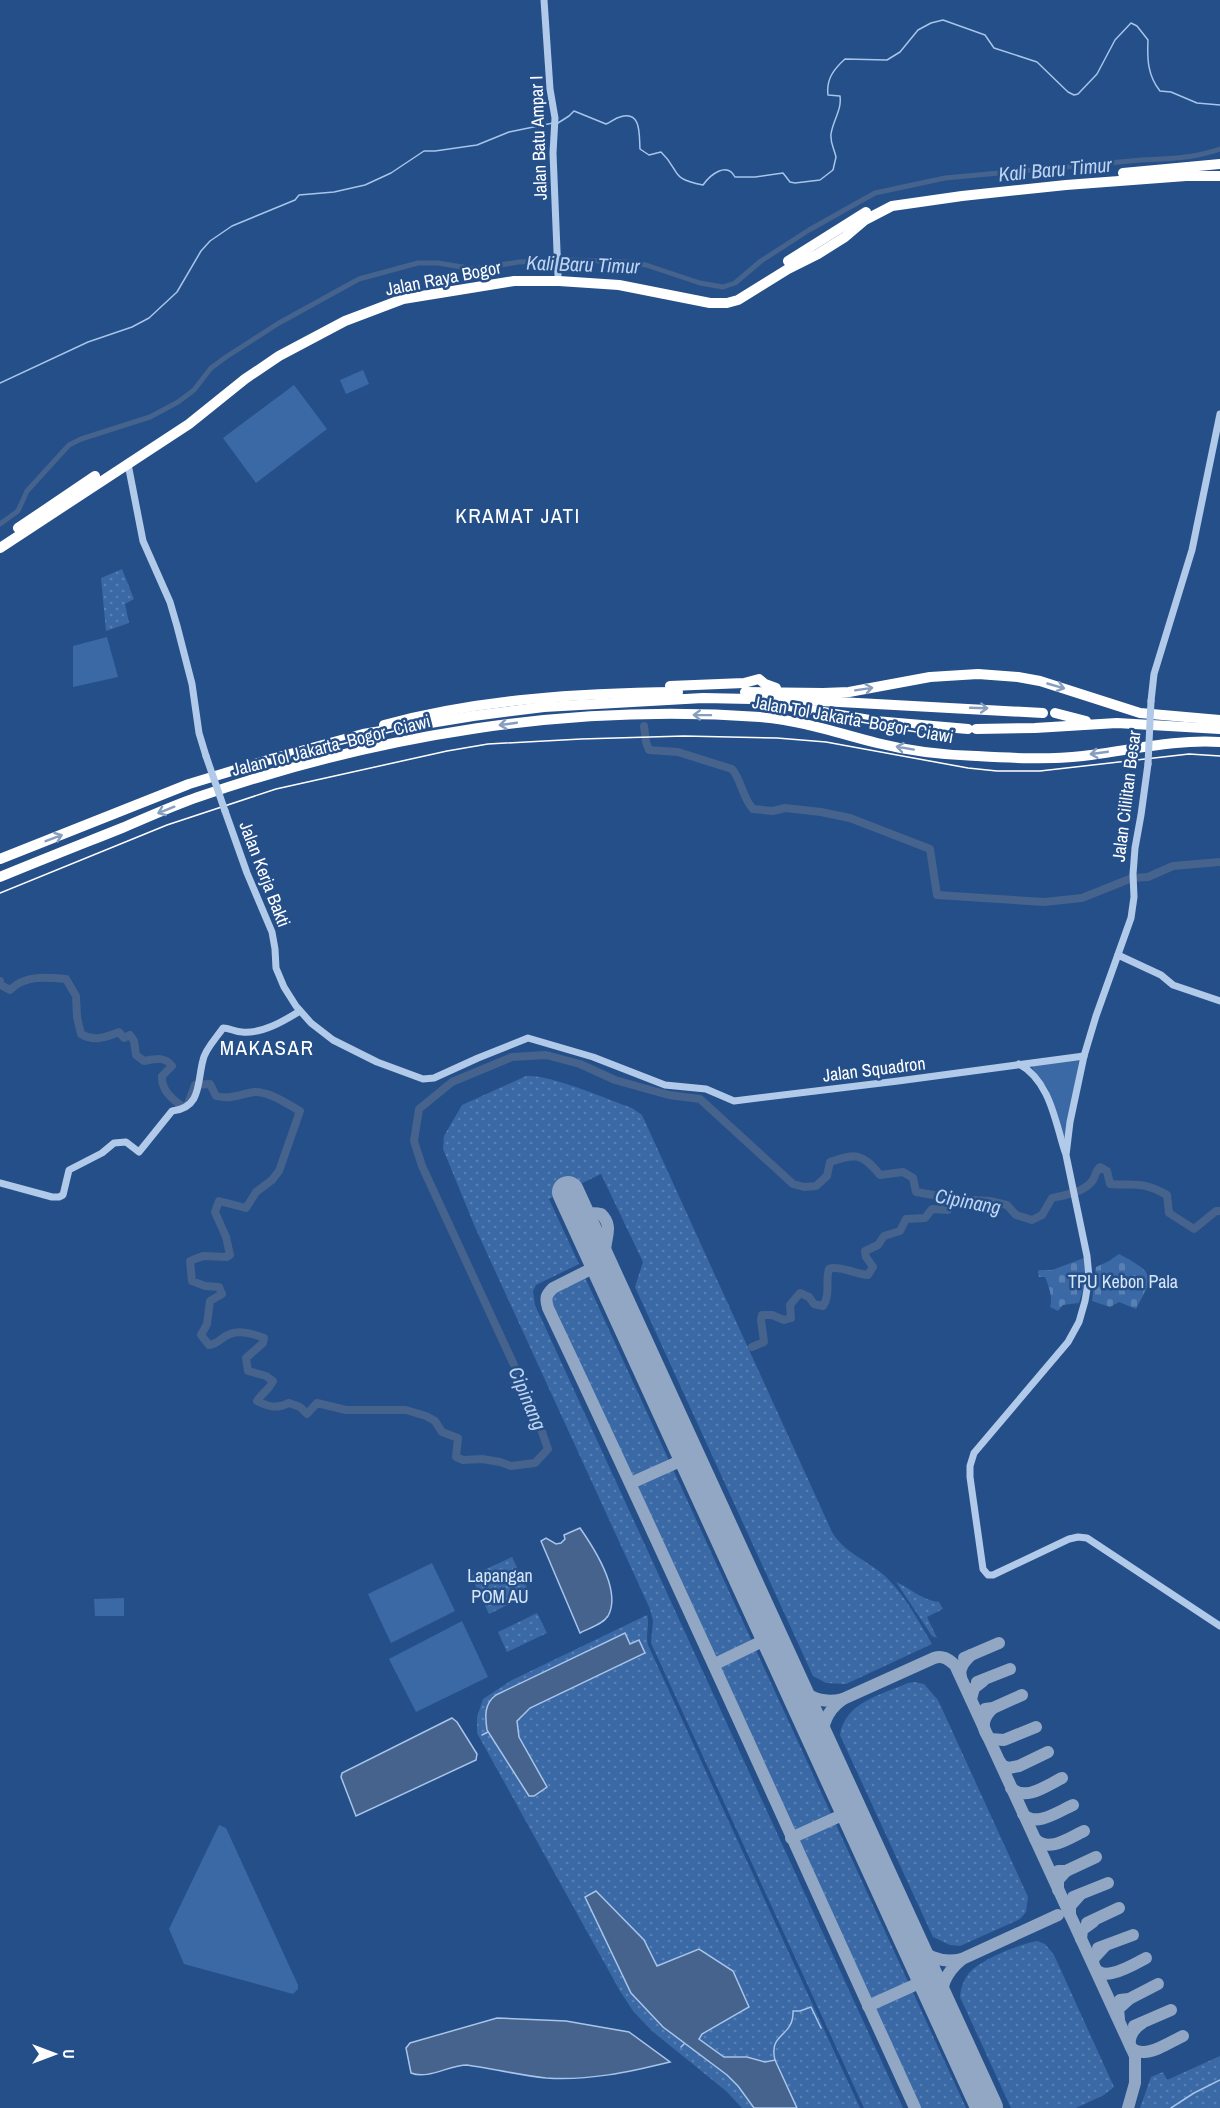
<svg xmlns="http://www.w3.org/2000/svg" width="1220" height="2108" font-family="'Archivo Narrow',sans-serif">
	<defs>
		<pattern id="grass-dots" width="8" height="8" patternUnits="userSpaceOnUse" patternTransform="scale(1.5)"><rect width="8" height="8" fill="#3a69a6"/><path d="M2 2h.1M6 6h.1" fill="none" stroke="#5880b3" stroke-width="1.8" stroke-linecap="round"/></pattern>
		<pattern id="cemetery-stones" width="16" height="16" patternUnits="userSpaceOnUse" patternTransform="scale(1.5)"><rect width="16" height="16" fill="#3a69a6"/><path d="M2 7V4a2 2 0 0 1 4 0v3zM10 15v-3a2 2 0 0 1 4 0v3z" fill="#5880b3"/></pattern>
	</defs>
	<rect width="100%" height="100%" fill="#254f89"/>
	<g fill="url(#grass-dots)">
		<polygon points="122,569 134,599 125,604 129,623 106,631 101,578"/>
		<path d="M526 1076C550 1074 607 1099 632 1108L642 1115 832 1532C844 1553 869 1561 886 1577 905 1595 919 1622 932 1644L846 1684 826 1683 813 1676 635 1287 643 1262 601 1174 549 1199 579 1264 536 1285 533 1291 535 1305 903 2108H864L651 1643 653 1621 650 1609 475 1227 443 1149 444 1136 462 1105Z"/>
		<path d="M583 1273 966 2108H915L791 1838 708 1648 548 1308C542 1286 566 1281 583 1273Z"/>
		<polygon points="512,1557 530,1594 489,1614 471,1576"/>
		<path d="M896 1582C910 1588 923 1601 939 1602L943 1609 927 1617 937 1638 932 1636Z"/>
		<polygon points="537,1613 547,1633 507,1652 498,1632"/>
		<path d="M647 1615C650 1625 645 1635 648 1645L860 2108H742L726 2091 652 2031 633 2011 620 1991 477 1733V1717L483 1699 512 1680Z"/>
		<path d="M915 1682 924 1684 938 1700 1028 1897 1026 1912 1020 1919 960 1946 950 1945 933 1937 840 1735C845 1702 881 1695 908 1683Z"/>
		<path d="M1037 1941 1045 1944 1054 1955 1114 2087 1104 2095 1076 2108H1011L960 1997C961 1987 964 1978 971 1971 983 1959 1020 1944 1037 1941Z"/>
		<polygon points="1220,2056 1220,2108 1140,2108 1151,2077 1163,2072 1167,2080"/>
	</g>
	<g fill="url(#cemetery-stones)">
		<path d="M1119 1254C1154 1273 1155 1274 1136 1309L1119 1302 1110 1307 1092 1301 1096 1267 1109 1261Z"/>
		<path d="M1084 1258 1086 1278 1079 1303 1063 1305 1058 1311 1050 1307C1053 1299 1049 1286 1045 1277H1039L1038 1272 1039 1270H1052Z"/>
	</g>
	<g fill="#3a69a6">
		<polygon points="363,370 369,384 346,394 340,380"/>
		<polygon points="294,385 327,429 256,483 223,438"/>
		<polygon points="107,637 118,677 73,687 73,646"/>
		<path d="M1079 1060 1065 1138 1062 1139C1058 1123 1055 1105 1048 1090 1044 1081 1034 1077 1032 1066L1050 1062Z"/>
		<polygon points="432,1563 455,1611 391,1643 368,1594"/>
		<polygon points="124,1598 124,1616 95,1616 94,1599"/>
		<polygon points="462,1621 488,1677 416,1712 389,1659"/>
		<polygon points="219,1825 226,1828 298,1985 298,1989 293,1994 184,1964 169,1929"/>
	</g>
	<g fill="#45638c" stroke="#a7c5ea" stroke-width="1.5">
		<path d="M580 1528C594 1548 622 1591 608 1616 602 1625 589 1628 580 1633L541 1541 546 1538 556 1544 561 1543 565 1539 564 1535Z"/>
		<path d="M625 1633 630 1644 639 1640 645 1653 530 1708 517 1721 519 1737 547 1787 534 1796H529L487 1730C485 1716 484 1704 496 1695Z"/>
		<polygon points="452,1718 457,1722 477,1754 476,1760 356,1816 341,1777 342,1773"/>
		<polygon points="596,1891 644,1940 657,1966 699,1949 733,1971 749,2007 702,2034 699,2039 724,2057 747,2057 765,2062 775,2060 797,2108 754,2108 738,2086 727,2075 663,2027 631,1993 585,1897"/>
		<path d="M497 2018 566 2021 629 2032 670 2062C629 2072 588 2081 546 2078 520 2075 493 2069 467 2065 449 2065 428 2080 411 2073L406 2048 410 2043Z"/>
	</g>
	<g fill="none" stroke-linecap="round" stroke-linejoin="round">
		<g stroke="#a7c5ea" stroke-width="1.5">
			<path d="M558 123 569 116 574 111 606 124C611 122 615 118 620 117 642 110 639 136 640 149L649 155 661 152C682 172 668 178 703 185 710 175 727 161 735 177H755L783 173 790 182 795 183 820 180 833 170 836 157C834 148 830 143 831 134 833 120 842 110 840 96L828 95C826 79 834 69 845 59L887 60 900 52 918 30 931 23 943 20 985 35 994 48 1037 62 1068 92 1074 95 1078 94 1097 74 1115 40 1131 23 1137 26 1148 40C1147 60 1148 76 1160 91L1171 92 1197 103 1220 105"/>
			<polyline points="0,383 88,342 132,327 149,318 177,292 201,251 210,241 232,226 295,200 299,195 334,192 365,185 391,173 424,151 435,151 477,145 509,132 553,123"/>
			<polyline points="482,1735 488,1732"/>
			<polyline points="681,2047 684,2044"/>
			<path d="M775 2060C768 2032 794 2038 793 2011H800L811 2007 821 2028"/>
			<polyline points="1171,2108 1194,2093 1220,2080"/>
		</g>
		<path stroke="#45638c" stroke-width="5" d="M0 524 18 511 27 491 69 445 81 439 150 417 178 402 194 390 211 368 226 357 279 323 359 279 418 263H438L474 269 519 262 571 260 625 262 646 265 700 283 723 287 735 283 761 261 809 230 875 193 945 178 1141 160C1168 159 1194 158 1220 149"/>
		<g stroke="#45638c" stroke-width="8">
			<path d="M644 726 646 742 649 750 678 752 732 769C742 781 742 797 753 809L773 811 785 808 821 812 850 818 930 849 937 895 1044 902 1082 898 1132 878 1148 877 1173 866 1220 862"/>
			<path d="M0 981 1 985 10 990C25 975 46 977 66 979L76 996 77 1017 81 1034C94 1042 106 1037 119 1032L124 1038 130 1035 134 1041 136 1055 144 1061C155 1059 165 1056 172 1066L162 1076C161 1090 172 1099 183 1107L188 1104 195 1085 210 1084 216 1096C231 1100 240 1094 254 1092 269 1091 287 1104 300 1111L279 1171 272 1180 256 1192 246 1208 219 1201 215 1212 226 1237 230 1255 227 1257 203 1256 190 1261 192 1281 205 1286 219 1287 222 1294 210 1301 207 1324 201 1335 209 1345C219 1344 221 1337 230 1334 240 1330 254 1334 264 1338L263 1343 246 1358 248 1371 266 1376 273 1381C269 1390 262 1393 257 1401 269 1407 276 1409 289 1403L300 1407 307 1414 317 1403 346 1410H406L426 1416 435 1421 442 1432 458 1438 456 1457 463 1460 482 1459 500 1462 511 1466 535 1463 548 1449 532 1404 422 1166 414 1141 419 1109 452 1082 512 1057 546 1055 580 1064 615 1080 647 1089 669 1095 700 1099 793 1184 804 1187 816 1186 827 1176 830 1162C856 1153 862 1153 880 1175L903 1172 913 1178 916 1192 957 1199 990 1201 1007 1205 1016 1215 1032 1220 1042 1215 1052 1198C1065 1195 1085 1192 1093 1180 1096 1175 1095 1171 1100 1167L1107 1171 1110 1184C1135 1186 1143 1181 1167 1195L1169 1213 1194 1229 1216 1211H1220"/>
			<path d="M752 1347 764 1342 761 1320 762 1315H772L784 1320 791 1318 790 1305 800 1293 809 1297 814 1304 823 1306C831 1294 825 1281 829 1269 838 1265 856 1274 868 1275L873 1267 866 1257 865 1251 878 1245 884 1236 900 1231 906 1219 925 1218 932 1209 948 1210 957 1199"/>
		</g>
		<g stroke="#92a7c4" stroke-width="12">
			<path d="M595 1252C590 1247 581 1241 578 1234 572 1219 588 1211 601 1214 614 1226 605 1238 605 1252 604 1263 607 1273 609 1283"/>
			<path d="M601 1264 553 1288C546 1295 545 1298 548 1308 674 1573 793 1841 915 2108"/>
			<polyline points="631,1483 689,1457"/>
			<polyline points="964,1658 999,1643"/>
			<polyline points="715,1664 771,1637"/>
			<path d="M789 1675C803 1695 818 1705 843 1699 824 1712 820 1730 824 1752"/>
			<path d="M961 1677C958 1668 965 1661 971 1655"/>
			<polyline points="977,1682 1010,1669"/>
			<path d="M843 1699 934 1658C943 1655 948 1659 955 1665L1135 2056V2083L1128 2108"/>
			<polyline points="971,1699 974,1688 983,1681"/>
			<path d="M993 1708C983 1717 980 1728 990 1739L1004 1740 1036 1727"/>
			<polyline points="985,1709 993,1708 1022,1695"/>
			<polyline points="1000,1762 1003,1766 1009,1768 1019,1766 1048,1752"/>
			<path d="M1011 1788C1026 1802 1047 1785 1062 1778"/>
			<path d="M1023 1814C1036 1828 1059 1811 1073 1805"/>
			<polyline points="791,1838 851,1811"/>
			<path d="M1035 1839C1049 1853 1069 1838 1084 1831"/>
			<polyline points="1058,1871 1066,1871 1096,1857"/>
			<polyline points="1058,1890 1058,1880 1066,1871"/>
			<polyline points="1073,1897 1108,1883"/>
			<polyline points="1070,1915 1070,1906 1079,1896"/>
			<polyline points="1087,1923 1119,1908"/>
			<path d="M909 1938C924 1956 939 1964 962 1959 945 1973 939 1988 942 2010"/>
			<polyline points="1081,1939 1082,1930 1093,1922"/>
			<path d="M1105 1946 1093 1959C1094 1989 1133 1965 1146 1958"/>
			<polyline points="1098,1948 1133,1935"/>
			<polyline points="962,1959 1058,1915"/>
			<polyline points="1120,2000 1129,1999 1158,1984"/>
			<polyline points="868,2006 928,1979"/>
			<polyline points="1119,2019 1118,2009 1129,1999"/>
			<path d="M1141 2024C1128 2032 1123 2053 1144 2052 1156 2052 1172 2041 1183 2036"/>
			<polyline points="1134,2026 1171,2010"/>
		</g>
		<polyline stroke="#92a7c4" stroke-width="32" points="568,1192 987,2108"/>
		<g stroke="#b2cae9" stroke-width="7">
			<polyline points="544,0 550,89 555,118 553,153 558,275"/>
			<polyline points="128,464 143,541 170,602 177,626 192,684 199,733 206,756"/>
			<polyline points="1151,701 1154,674 1192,550 1220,414"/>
			<polyline points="1148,764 1141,815 1135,848 1133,874 1134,897 1131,918 1096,1016 1084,1056 1070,1122 1066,1155 1087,1256 1089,1277 1085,1301 1079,1322 1068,1342 974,1453 970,1466 970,1477 983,1569 988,1575 993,1575 1069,1539 1078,1537 1087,1538 1220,1626"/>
			<polyline points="225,811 247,873 272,932 275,949 276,968 284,987 296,1006 311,1023 333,1040 377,1062 423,1079 434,1078 478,1058 528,1038 593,1057 665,1085 706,1089 734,1101 898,1081 1084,1056"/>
			<polyline points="1118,955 1161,975 1173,985 1220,1001"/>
			<path d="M1019 1064C1050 1081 1055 1121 1065 1152"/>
			<path d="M0 1183 52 1197H59L63 1195 69 1170 102 1153 114 1143 126 1142 139 1152 172 1111C202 1108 197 1082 203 1060 205 1049 217 1037 223 1028 230 1028 235 1032 242 1032 262 1034 284 1021 300 1011"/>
		</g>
		<g stroke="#fff" stroke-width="10">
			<polyline points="1123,173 1220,164"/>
			<polyline points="788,261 866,212"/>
			<polyline points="18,528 95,476"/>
			<polyline points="0,548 189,424 245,379 279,356 345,321 403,299 514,281 559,281 619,285 710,303 727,303 738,300 788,269 818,254 845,237 865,220 892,206 962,196 1066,185 1186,176 1220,176"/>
			<polyline points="670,686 744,683 759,679 765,684 776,688"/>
			<polyline points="745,692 823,693 849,692 930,677 978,674 1018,677 1040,681 1140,713 1220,720"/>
			<polyline points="789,706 875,721 968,729"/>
			<polyline points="1055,713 1086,721"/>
			<path d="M384 725C479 699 580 693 678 692"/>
			<polyline points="976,729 1035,728 1117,723 1220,729"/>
			<polyline points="0,859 189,784 268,760 363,734 473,716 544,707 703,698 803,700 1043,713"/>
			<path d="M0 877C41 860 82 844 122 828 148 817 172 806 198 797 377 735 571 703 760 717 800 720 838 733 877 743 909 751 943 755 976 756 1012 758 1047 760 1083 756 1128 751 1174 739 1220 742"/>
		</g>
		<polyline stroke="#fff" stroke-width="1.5" points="0,893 167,825 276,789 447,751 488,744 581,739 684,736 777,738 826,742 968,768 997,771 1040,771 1189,754 1220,756"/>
		<g stroke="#b2cae9" stroke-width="7">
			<polyline points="206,756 225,811"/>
			<polyline points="1148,764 1151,701"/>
		</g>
	</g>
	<defs><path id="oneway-shaft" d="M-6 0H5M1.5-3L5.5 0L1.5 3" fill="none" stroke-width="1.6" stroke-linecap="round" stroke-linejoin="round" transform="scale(1.5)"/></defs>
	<g stroke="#879ebe">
		<use href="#oneway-shaft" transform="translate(1056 686) rotate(16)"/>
		<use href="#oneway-shaft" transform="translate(864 689) rotate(-9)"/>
		<use href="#oneway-shaft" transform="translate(979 708) rotate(2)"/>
		<use href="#oneway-shaft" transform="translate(702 715) rotate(-179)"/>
		<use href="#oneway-shaft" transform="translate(508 724) rotate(172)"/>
		<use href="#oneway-shaft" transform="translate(905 748) rotate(-170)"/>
		<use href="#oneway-shaft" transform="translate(1099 753) rotate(172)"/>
		<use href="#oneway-shaft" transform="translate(166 810) rotate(158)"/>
		<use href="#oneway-shaft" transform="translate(54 838) rotate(-21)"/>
	</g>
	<g text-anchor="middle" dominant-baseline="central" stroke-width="5" stroke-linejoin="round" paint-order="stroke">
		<g font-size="18" fill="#fff" stroke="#254f89">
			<text transform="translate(538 138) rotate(-92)">Jalan Batu Ampar I</text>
			<text transform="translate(443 278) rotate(-11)">Jalan Raya Bogor</text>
			<text transform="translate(853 719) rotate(10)">Jalan Tol Jakarta–Bogor–Ciawi</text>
			<text transform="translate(331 745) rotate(-14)">Jalan Tol Jakarta–Bogor–Ciawi</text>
			<text transform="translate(1126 796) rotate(-83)">Jalan Cililitan Besar</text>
			<text transform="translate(265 874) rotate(69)">Jalan Kerja Bakti</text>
			<text transform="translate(874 1069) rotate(-7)">Jalan Squadron</text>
		</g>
		<g font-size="18" fill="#d6e5f7" stroke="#254f89">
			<text x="1123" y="1281">TPU Kebon Pala</text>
			<text x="500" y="1575">Lapangan<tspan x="500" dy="21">POM AU</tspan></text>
		</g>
		<g font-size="20" font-style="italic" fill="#bed4f1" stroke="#254f89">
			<text transform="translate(1055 169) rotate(-5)">Kali Baru Timur</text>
			<text transform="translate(583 264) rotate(2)">Kali Baru Timur</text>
			<text transform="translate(968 1201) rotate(11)">Cipinang</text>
			<text transform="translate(528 1398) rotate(67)">Cipinang</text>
		</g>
		<g font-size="21" letter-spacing="1.5" fill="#fff" stroke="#254f89">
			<text x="518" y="515">KRAMAT JATI</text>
			<text x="267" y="1047">MAKASAR</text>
		</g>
	</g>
	<g transform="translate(54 2054) rotate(90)" stroke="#254f89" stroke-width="4.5" paint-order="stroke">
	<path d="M0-4.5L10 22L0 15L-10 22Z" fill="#ffffff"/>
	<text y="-9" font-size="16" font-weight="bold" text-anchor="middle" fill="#ffffff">U</text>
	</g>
</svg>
